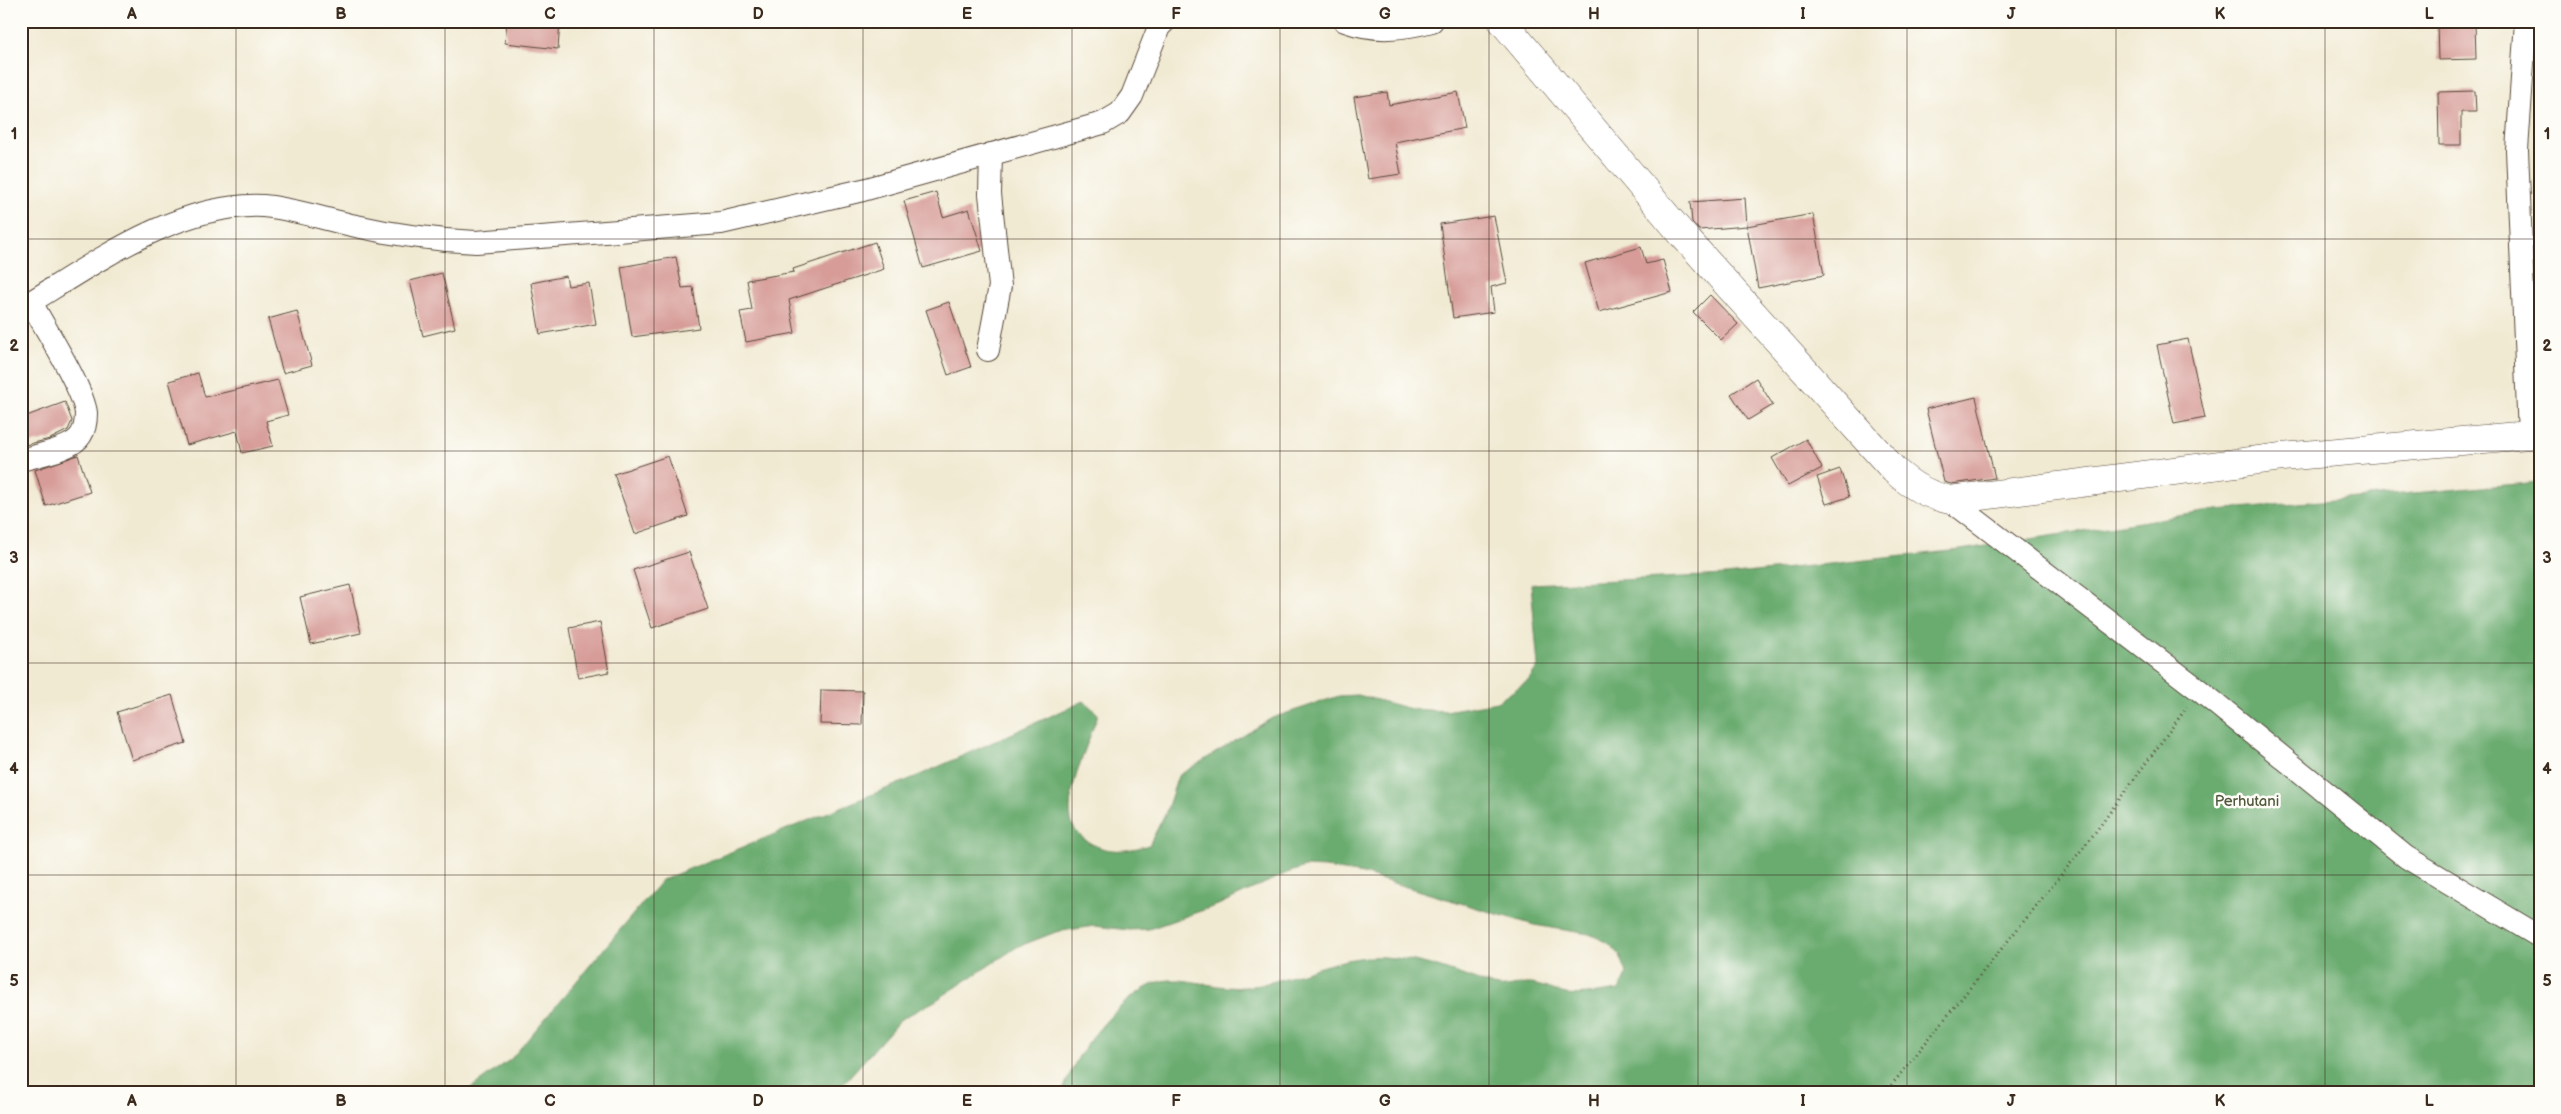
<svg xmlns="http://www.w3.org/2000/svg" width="2561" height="1114" font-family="'Balsamiq Sans',sans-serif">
	<rect width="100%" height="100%" fill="#fdfcf7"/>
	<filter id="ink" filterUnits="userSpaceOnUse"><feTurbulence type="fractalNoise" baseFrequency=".02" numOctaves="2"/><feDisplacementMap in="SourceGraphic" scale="10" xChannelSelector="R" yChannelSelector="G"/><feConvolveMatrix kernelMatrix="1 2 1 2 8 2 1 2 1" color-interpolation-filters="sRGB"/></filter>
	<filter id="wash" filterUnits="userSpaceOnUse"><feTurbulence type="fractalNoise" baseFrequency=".0096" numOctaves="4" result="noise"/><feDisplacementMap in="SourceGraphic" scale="20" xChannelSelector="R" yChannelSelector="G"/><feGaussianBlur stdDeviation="1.12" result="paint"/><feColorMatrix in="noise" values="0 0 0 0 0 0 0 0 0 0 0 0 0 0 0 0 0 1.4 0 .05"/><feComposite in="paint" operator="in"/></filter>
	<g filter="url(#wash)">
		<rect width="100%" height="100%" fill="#f1ead3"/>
		<path fill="#6bac6f" stroke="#536b46" d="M2540 482V1093H1062C1068 1078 1075 1061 1084 1049 1100 1025 1139 981 1170 980 1195 979 1219 990 1245 987 1292 982 1336 954 1384 957 1423 959 1458 974 1493 986 1504 990 1519 983 1530 984 1543 985 1554 992 1567 994 1584 996 1602 992 1619 990L1627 973 1620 955 1607 942 1589 934 1534 925 1363 874 1325 868 1305 867 1287 873 1218 905 1149 929 1129 930 1094 926 1056 932 1017 947 935 1001 901 1019 835 1093H464L511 1059 662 880 920 775 1084 701 1098 714C1089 742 1065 792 1071 820 1073 831 1082 838 1090 843 1110 854 1128 851 1149 845L1166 812 1178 776 1272 718 1339 696 1358 695 1411 709 1446 711 1497 702 1528 681 1538 666 1531 584 1726 575 1960 550 2217 510Z"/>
		<g id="blocks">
			<g fill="#d79c98">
				<polygon points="507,21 560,21 558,49 505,43"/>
				<polygon points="2475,23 2476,59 2438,60 2437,24"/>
				<polygon points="2475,91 2476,112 2461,112 2461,145 2439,145 2438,92"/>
				<polygon points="1387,92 1389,105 1458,92 1465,128 1395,142 1401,174 1368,179 1354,97"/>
				<polygon points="936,192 943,217 969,209 982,251 923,268 904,201"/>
				<polygon points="1745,198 1747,226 1699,230 1692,222 1690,202"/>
				<polygon points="1813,214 1824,275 1758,288 1747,226"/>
				<polygon points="1494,216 1507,283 1491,287 1494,312 1453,318 1440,224"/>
				<polygon points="875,242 884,269 789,300 795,333 746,342 740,312 752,310 747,280 794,272 793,269"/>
				<polygon points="1641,247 1646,264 1663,260 1672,292 1599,312 1585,263"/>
				<polygon points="676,257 682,288 693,287 699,328 632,337 621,267"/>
				<polygon points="442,273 455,328 423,336 410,281"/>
				<polygon points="566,276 568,286 589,283 596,324 540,334 531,283"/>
				<polygon points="1710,295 1738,324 1721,340 1693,312"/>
				<polygon points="949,302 971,367 948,375 926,310"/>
				<polygon points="297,311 312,365 283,373 268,319"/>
				<polygon points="2188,339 2205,418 2174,424 2157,345"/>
				<polygon points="198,373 205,397 278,380 288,415 266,421 273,446 242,453 237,431 187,445 169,381"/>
				<polygon points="1756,378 1773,405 1748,420 1731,394"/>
				<polygon points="1976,397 1995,478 1951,484 1944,482 1926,409"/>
				<polygon points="65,402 72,421 68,430 50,439 21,446 21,418"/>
				<polygon points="1806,439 1822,468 1788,486 1772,458"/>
				<polygon points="78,455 90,492 46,506 35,470"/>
				<polygon points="668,456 688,516 635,534 614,474"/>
				<polygon points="1840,469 1849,497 1826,504 1817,477"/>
				<polygon points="689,552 708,609 652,628 633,570"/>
				<polygon points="350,585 361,633 311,644 300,597"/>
				<polygon points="600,622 609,672 578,678 569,628"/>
				<polygon points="821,690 863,691 862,725 820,724"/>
				<polygon points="172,695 186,743 132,760 117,712"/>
			</g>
		</g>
	</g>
	<g filter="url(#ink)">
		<use href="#blocks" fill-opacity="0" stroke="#564739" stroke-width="1"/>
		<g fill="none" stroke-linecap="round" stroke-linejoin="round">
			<defs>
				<g id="minor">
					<path d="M1345 21C1375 32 1402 29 1432 21"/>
					<polyline points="2526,21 2517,150 2529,435"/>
					<path d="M21 308C92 265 177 202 263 206 290 208 328 220 356 226 395 235 436 240 476 242L721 223 863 190 1103 123 1120 113 1132 96 1159 27 1165 21"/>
					<polyline points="988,350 1000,286 990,194 991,154"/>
					<path d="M21 460C37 455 72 450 81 435 85 429 86 420 86 413 83 388 44 327 31 302"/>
					<polyline points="1950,500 2199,690 2406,857 2540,937"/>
				</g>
				<path id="tertiary" d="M1502 21 1681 233 1894 470C1912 486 1927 495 1950 500L2282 457 2540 434"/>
			</defs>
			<use href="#minor" stroke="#564739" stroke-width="24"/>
			<use href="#tertiary" stroke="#564739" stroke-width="29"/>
			<polyline stroke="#564739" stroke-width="3" stroke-dasharray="1 4" stroke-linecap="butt" points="1885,1093 2091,838 2187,707"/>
			<use href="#minor" stroke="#fff" stroke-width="22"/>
			<use href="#tertiary" stroke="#fff" stroke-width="28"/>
		</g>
	</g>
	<path fill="none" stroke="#3b2a1e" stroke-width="1" stroke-opacity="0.55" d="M236 21V1093M445 21V1093M654 21V1093M863 21V1093M1072 21V1093M1280 21V1093M1489 21V1093M1698 21V1093M1907 21V1093M2116 21V1093M2325 21V1093M21 239H2540M21 451H2540M21 663H2540M21 875H2540"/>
	<g text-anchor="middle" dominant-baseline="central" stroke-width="5" stroke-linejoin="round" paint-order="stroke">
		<g font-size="15" fill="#51593c" stroke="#fdfcf7">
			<text x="2247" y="801">Perhutani</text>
		</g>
	</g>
	<rect width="2561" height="1114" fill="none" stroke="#fdfcf7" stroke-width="55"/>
	<rect x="28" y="28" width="2506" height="1058" fill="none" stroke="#3b2a1e" stroke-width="2"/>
	<g font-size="16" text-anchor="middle" font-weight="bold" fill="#3b2a1e">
		<text x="132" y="19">A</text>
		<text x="341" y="19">B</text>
		<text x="550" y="19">C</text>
		<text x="758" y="19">D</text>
		<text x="967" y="19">E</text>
		<text x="1176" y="19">F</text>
		<text x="1385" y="19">G</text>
		<text x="1594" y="19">H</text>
		<text x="1803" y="19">I</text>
		<text x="2011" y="19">J</text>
		<text x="2220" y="19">K</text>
		<text x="2429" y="19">L</text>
		<text x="14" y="139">1</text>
		<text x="2547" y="139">1</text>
		<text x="14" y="351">2</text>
		<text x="2547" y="351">2</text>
		<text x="14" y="563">3</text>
		<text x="2547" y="563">3</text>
		<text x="14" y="774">4</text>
		<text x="2547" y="774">4</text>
		<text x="14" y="986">5</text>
		<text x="2547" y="986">5</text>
		<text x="132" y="1106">A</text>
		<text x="341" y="1106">B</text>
		<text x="550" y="1106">C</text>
		<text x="758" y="1106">D</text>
		<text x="967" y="1106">E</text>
		<text x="1176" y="1106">F</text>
		<text x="1385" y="1106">G</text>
		<text x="1594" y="1106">H</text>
		<text x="1803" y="1106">I</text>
		<text x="2011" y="1106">J</text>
		<text x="2220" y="1106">K</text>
		<text x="2429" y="1106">L</text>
	</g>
</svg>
